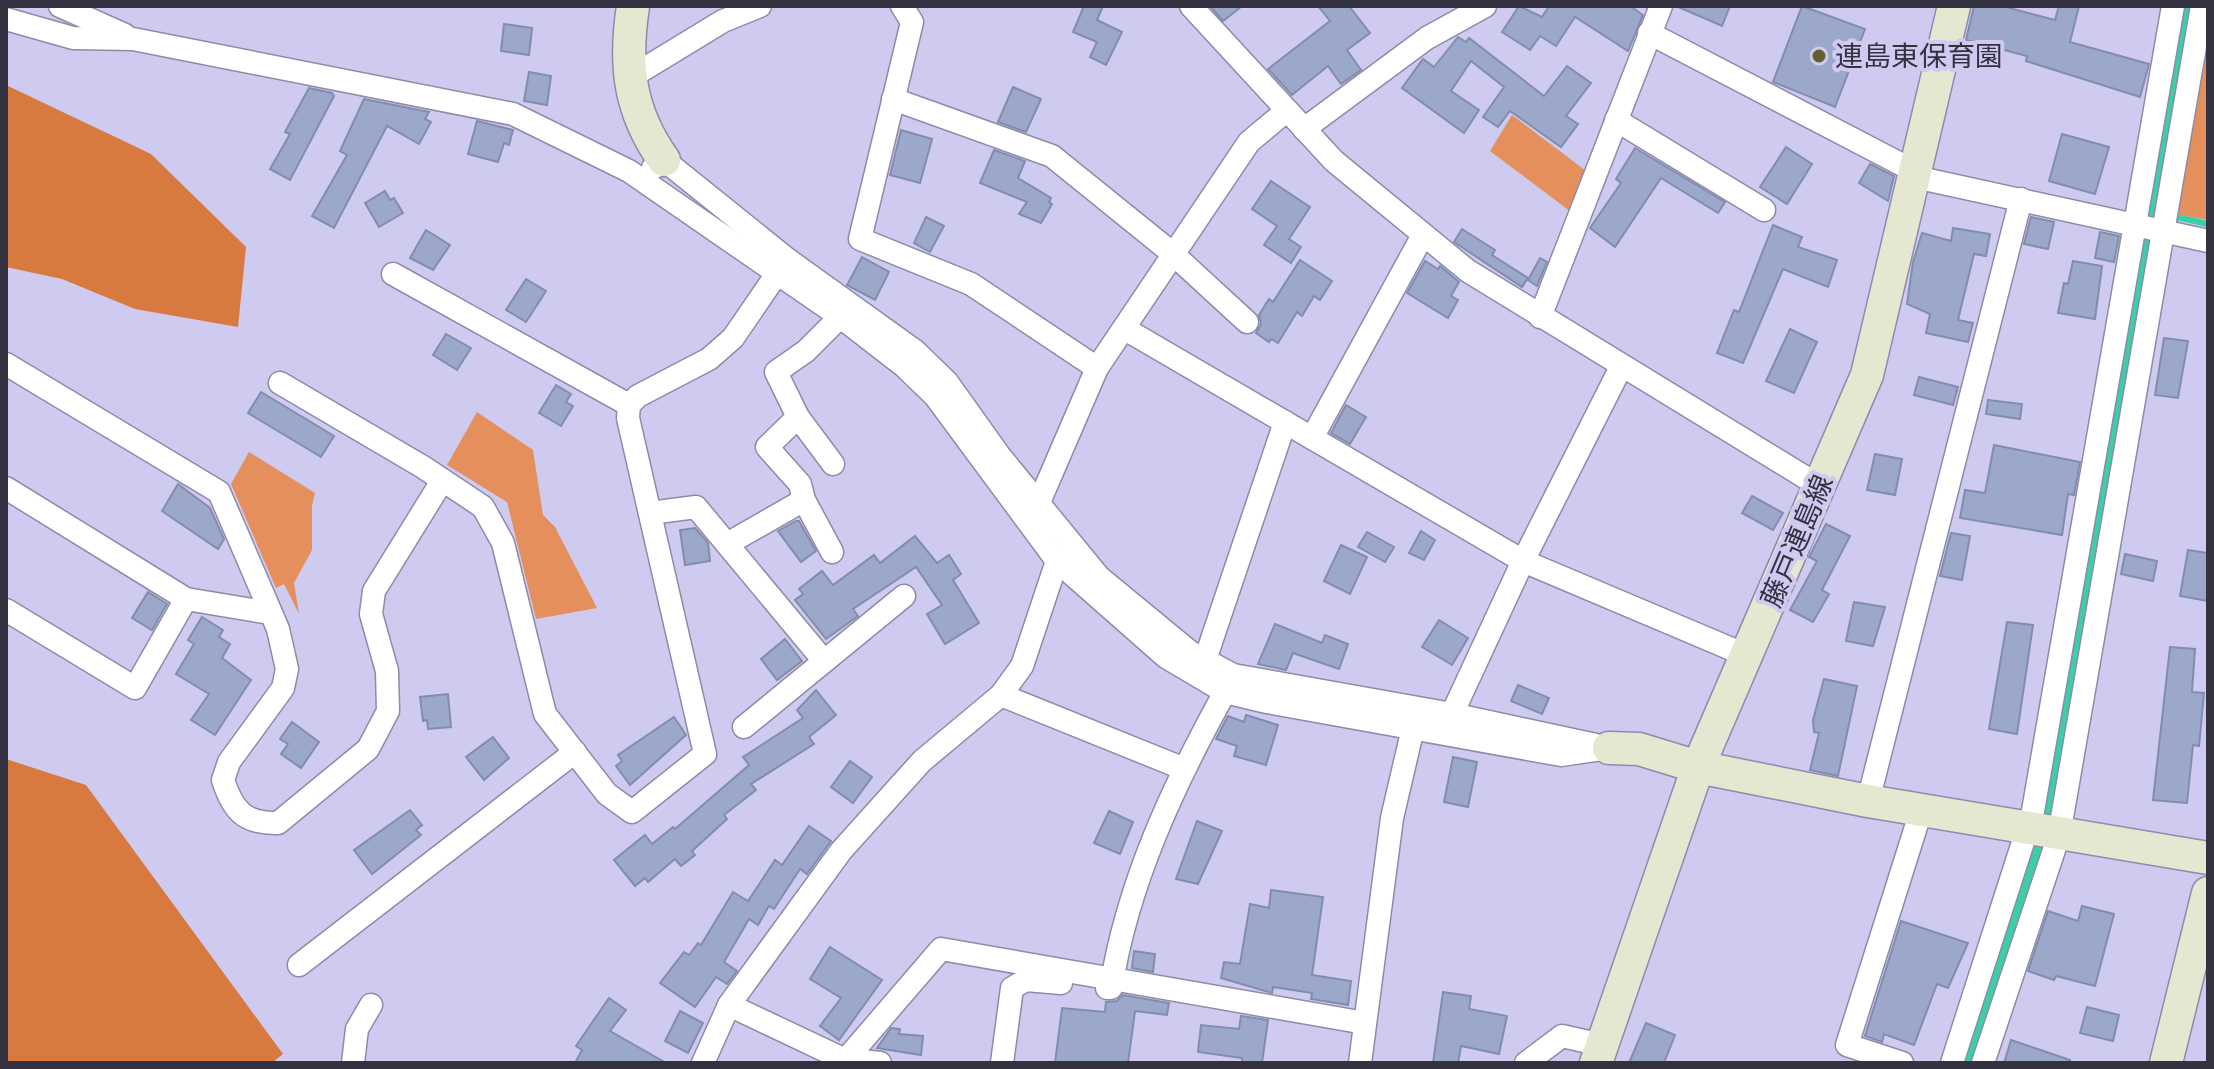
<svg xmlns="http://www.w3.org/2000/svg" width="2214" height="1069" font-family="Rubik,'Noto Sans JP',sans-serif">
	<rect width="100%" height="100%" fill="#cfcaef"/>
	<g fill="#e58f5c">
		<polygon points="2208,18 2208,220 2175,214"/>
		<polygon points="1512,115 1590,174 1575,215 1490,151"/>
		<polygon points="477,412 533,450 543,515 555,527 597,608 536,619 507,502 447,465"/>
		<polygon points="249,452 315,493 312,506 312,550 294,583 299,614 284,584 276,588 231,484"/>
	</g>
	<g fill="#d87a3f">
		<polygon points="6,85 151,154 246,247 238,327 135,309 62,279 6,267"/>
		<polygon points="6,759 86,785 283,1054 272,1063 6,1063"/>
	</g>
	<polygon fill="#39d0a8" points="2181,6 2193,6 2053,818 1975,1063 1958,1063 2016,896"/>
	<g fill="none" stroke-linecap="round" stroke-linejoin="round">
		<polyline stroke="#39d0a8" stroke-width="6" points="2172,216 2208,224"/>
	</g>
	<g fill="#9ca8c9" stroke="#828dad" stroke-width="2">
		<polygon points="1084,6 1103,6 1097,20 1122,32 1106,65 1090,57 1097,42 1073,32"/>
		<polygon points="1210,6 1242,6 1223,21"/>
		<polygon points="1318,6 1349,6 1370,33 1347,50 1361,70 1341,84 1328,66 1292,95 1268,69 1330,21"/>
		<polygon points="1519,6 1542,17 1549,6 1630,6 1643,15 1628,51 1575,17 1556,46 1540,36 1530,50 1502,32"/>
		<polygon points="1676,6 1730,6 1722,26"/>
		<polygon points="1802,6 1865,29 1835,107 1773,82"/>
		<polygon points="1974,6 2002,6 2055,20 2059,6 2079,6 2070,42 2149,64 2140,97 2026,61 2027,56 1966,40"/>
		<polygon points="504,24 532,28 529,55 501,51"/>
		<polygon points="1458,37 1466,42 1469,38 1544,96 1567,66 1591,83 1566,116 1578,124 1561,147 1510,111 1498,127 1483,117 1504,87 1471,61 1451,91 1479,110 1464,133 1402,88 1423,59 1434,67"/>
		<polygon points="529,72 551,76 547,105 524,101"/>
		<polygon points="1013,87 1041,99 1026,132 998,122"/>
		<polygon points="309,88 332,93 334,96 290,180 270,169 290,134 285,132"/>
		<polygon points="364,99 429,112 425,119 431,122 419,144 387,126 334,228 312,216 347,155 340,151"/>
		<polygon points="477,121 513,130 509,145 504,143 498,162 468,154"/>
		<polygon points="901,130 932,139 920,183 890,175"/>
		<polygon points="2062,134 2109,147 2095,194 2049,181"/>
		<polygon points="1786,147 1812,164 1787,204 1760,187"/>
		<polygon points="1635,148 1725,202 1718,213 1661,178 1615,247 1590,228 1621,183 1616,179"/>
		<polygon points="994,150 1025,161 1018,178 1051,198 1049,202 1052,204 1041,223 1019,214 1027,202 980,183"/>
		<polygon points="1870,164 1894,176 1888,201 1859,183"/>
		<polygon points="1271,181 1310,207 1289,239 1301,247 1291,263 1264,245 1277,226 1252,209"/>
		<polygon points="385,191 390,200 394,198 403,213 379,227 365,203"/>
		<polygon points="926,217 944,226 930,252 914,243"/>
		<polygon points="2031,217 2054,222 2048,249 2024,244"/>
		<polygon points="1773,225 1802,237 1798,247 1837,260 1828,287 1783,269 1743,363 1717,353 1734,310 1739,312"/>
		<polygon points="1953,228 1990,234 1986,256 1974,254 1958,320 1973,323 1968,342 1926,333 1930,314 1907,304 1913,262 1922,233 1951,241"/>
		<polygon points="1462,229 1495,250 1492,255 1528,278 1522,287 1454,242"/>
		<polygon points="426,230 450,245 433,270 410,258"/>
		<polygon points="2100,232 2119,236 2114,262 2095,258"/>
		<polygon points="862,257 889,272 875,300 847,285"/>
		<polygon points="1540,258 1547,262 1537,286 1528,280"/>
		<polygon points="1300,260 1332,281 1320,300 1314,296 1302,316 1297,312 1278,343 1271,339 1269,342 1256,333 1261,324 1259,315 1269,299 1273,302"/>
		<polygon points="1425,261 1438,269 1440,266 1459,282 1451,296 1458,300 1448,318 1407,293"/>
		<polygon points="2073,261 2102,266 2095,319 2058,313 2064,283 2068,284"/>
		<polygon points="526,279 546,291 526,322 506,310"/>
		<polygon points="1790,329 1817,342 1794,393 1766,381"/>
		<polygon points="446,334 471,348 457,370 433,355"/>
		<polygon points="2164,338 2188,341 2178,398 2155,395"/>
		<polygon points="1919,377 1958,387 1953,405 1914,395"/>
		<polygon points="556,385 571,394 566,402 573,406 561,426 539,413"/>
		<polygon points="261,392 334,436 321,457 248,413"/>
		<polygon points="1988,400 2022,404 2020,419 1986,414"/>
		<polygon points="1346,405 1366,417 1350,444 1331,433"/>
		<polygon points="1994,445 2080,462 2074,495 2068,494 2062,535 1960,518 1965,490 1985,493"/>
		<polygon points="1875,454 1902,459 1895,495 1867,490"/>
		<polygon points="178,484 210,508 224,539 218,549 162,511"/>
		<polygon points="1752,496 1783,513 1773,530 1742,513"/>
		<polygon points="796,521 799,521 816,551 801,562 778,531"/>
		<polygon points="1826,524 1850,536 1822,590 1829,594 1813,622 1790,610 1817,561 1809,557"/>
		<polygon points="695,528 708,543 710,561 685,565 680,530"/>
		<polygon points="1421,531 1435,540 1424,560 1409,553"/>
		<polygon points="1367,532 1394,547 1385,562 1358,547"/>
		<polygon points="1951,533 1970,536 1962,580 1940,576"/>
		<polygon points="915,536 937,563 949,555 961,574 953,580 979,623 945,644 927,614 942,605 916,567 853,609 858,616 826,639 795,600 803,594 799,589 822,571 833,585 874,555 880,563"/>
		<polygon points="1341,545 1367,557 1350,594 1324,581"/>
		<polygon points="2188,550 2208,553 2208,601 2180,596"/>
		<polygon points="2125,554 2157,561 2153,581 2121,574"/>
		<polygon points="148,592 167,604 152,630 132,618"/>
		<polygon points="1854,602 1885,607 1873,646 1846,641"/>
		<polygon points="202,617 223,630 219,637 230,644 222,658 251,680 215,735 191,720 209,694 176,674 194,644 188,640"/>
		<polygon points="1439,620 1468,638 1452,665 1422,647"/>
		<polygon points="2007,622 2033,625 2017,734 1989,729"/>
		<polygon points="1275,624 1322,643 1325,635 1348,644 1339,669 1293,653 1286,670 1258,664"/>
		<polygon points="785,639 802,661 777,680 761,659"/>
		<polygon points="2170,647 2195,649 2192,692 2204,693 2199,746 2193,745 2187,803 2153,800"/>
		<polygon points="1824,679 1857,686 1838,776 1810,770 1819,733 1814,732 1813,720"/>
		<polygon points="1518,685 1549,698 1542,714 1511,701"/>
		<polygon points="816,690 836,715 809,737 814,744 751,784 756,790 724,815 727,819 692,851 695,855 681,866 675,859 648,882 645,878 635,886 614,860 645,835 652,844 673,827 675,829 749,765 743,757 803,718 797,710"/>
		<polygon points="448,694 451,727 428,729 427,720 423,721 420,697"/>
		<polygon points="1246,715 1278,725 1266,765 1234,756 1237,746 1216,739 1228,716 1244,722"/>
		<polygon points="674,717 686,735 630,785 616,766 622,761 618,755"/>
		<polygon points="292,722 319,742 301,768 281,754 288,744 280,739"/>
		<polygon points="493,737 509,758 484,780 466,757"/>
		<polygon points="1453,757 1477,762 1468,807 1444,802"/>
		<polygon points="850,761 872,777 853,803 831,787"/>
		<polygon points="410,810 422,825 416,830 421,835 372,874 354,850"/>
		<polygon points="1109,811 1133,822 1120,854 1094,843"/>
		<polygon points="1197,821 1222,831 1198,884 1176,879"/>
		<polygon points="809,826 831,841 807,874 800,869 774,909 769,906 758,925 749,919 724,962 737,971 727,984 716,977 695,1007 660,983 684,952 689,955 698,943 701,945 733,892 748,901 775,860 782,865"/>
		<polygon points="1271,890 1323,897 1312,975 1351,981 1348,1005 1311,999 1312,993 1273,987 1272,993 1221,978 1224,962 1240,964 1250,904 1269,908"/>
		<polygon points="2082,906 2114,914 2095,986 2056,976 2054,980 2028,971 2048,911 2078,921"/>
		<polygon points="1901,921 1968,943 1948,988 1937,984 1914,1045 1884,1034 1882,1042 1865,1036"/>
		<polygon points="830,947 882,980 839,1040 820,1026 841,998 810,979"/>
		<polygon points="1134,951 1155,954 1153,972 1132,968"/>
		<polygon points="1443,992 1471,996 1469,1009 1507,1016 1499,1054 1461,1046 1458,1063 1433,1063"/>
		<polygon points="1123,995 1169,1003 1167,1015 1135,1011 1128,1063 1055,1063 1062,1008 1105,1012 1106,1002 1117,1001"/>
		<polygon points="609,998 626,1010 610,1031 666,1063 575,1063 582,1050 576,1046"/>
		<polygon points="2087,1007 2119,1015 2113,1041 2080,1033"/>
		<polygon points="680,1011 703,1023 688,1053 665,1041"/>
		<polygon points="1241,1016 1268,1020 1262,1063 1242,1063 1242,1058 1198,1052 1201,1025 1239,1029"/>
		<polygon points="1646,1023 1675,1035 1664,1063 1629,1063"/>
		<polygon points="891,1028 900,1029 899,1034 923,1036 921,1055 877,1048"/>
		<polygon points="2011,1040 2070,1060 2070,1063 2004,1063"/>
	</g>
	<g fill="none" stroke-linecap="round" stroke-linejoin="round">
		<defs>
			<g id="street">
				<polyline points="60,6 125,35"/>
				<polyline points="902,6 912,22 860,239 971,284 1097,368"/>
				<polyline points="1191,6 1334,161 1468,271 1821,487"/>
				<polyline points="6,19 73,38 133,39 513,114 629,171 842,318 904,366 935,396 1057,561 1166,657 1225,692 1267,702 1561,755 1609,748"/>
				<polyline points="1649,33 1916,172"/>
				<polyline points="631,77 723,21 760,6"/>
				<polyline points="893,99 1052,156 1172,253 1247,322"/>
				<polyline points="1616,120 1764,210"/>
				<polyline points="1304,129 1427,38 1485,6"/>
				<polyline points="653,168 664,160 787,259 915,351 947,382 999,455 1099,577 1190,652 1233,675 1452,714 1596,745"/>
				<polyline points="1915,177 2208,241"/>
				<polyline points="393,274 629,405"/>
				<polyline points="1540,317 1661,6"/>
				<polyline points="1125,329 1523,561 1748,656"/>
				<path d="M6 364 219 492 278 629 287 669 283 688 229 762 223 780C233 811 245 824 278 823L368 749 388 711 387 671 371 614 374 591 442 481"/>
				<polyline points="280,383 423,467 483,507 503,543 545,714 607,794 632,812 705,754 628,418 629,405 638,396 709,359 733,338 787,259"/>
				<polyline points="798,417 767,447 800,484 804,500 832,552"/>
				<polyline points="1312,438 1423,235"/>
				<polyline points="833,464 798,417 776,372 806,351 849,308"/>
				<polyline points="6,488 186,599 270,613"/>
				<polyline points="650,513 696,507 824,661"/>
				<polyline points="1034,514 1097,368 1249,142 1285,112"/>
				<polyline points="727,544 804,500"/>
				<polyline points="6,610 135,688 186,599"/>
				<polyline points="1205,660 1285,422"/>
				<polyline points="1001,695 1182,768"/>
				<polyline points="1452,714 1523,561 1621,367"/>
				<polyline points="744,727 904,596"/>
				<polyline points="1868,801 2021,199"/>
				<polyline points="299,965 575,752"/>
				<path d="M1107 988H1111C1127 884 1174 784 1225 692"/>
				<polyline points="729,1005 843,1059 880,1063"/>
				<polyline points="353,1063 357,1029 371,1005"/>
				<polyline points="703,1063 729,1005 841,851 922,761 1001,695 1022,666 1057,561 1067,552"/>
				<polyline points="843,1063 941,949 1365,1023"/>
				<polyline points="1002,1063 1012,988 1026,980 1061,983"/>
				<polyline points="1360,1063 1392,818 1413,728"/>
				<polyline points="1526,1063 1562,1036 1602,1045"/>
				<polyline points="1902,1063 1847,1045 1921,811"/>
				<polyline points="1952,1063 2033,811 2173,6"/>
				<polyline points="1983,1063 2059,835 2202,6"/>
			</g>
			<g id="secondary">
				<path d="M633 6C624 65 629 111 664 160"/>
				<polyline points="1609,748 1639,749 1698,767 1868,801 2208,858"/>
				<polyline points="1596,1063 1698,767 1867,375 1954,6"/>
				<polyline points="2166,1063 2208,893"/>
			</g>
		</defs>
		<use href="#street" stroke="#8e8aac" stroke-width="25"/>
		<use href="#secondary" stroke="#8e8aac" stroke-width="35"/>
		<use href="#street" stroke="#fff" stroke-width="22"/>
		<use href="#secondary" stroke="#e6e7d0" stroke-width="32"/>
	</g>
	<circle fill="#60612f" stroke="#cfcaef" stroke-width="3" cx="1819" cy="56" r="8"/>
	<g text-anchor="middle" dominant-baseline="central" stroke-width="8" stroke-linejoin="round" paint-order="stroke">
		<g font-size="28" fill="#343240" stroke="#cfcaef" text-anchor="start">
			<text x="1835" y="56">連島東保育園</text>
		</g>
		<g font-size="28" fill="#343240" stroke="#cfcaef">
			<text transform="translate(1797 541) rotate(-67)">藤戸連島線</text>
		</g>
	</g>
	<rect width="2214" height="1069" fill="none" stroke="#343240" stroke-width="16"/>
</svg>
